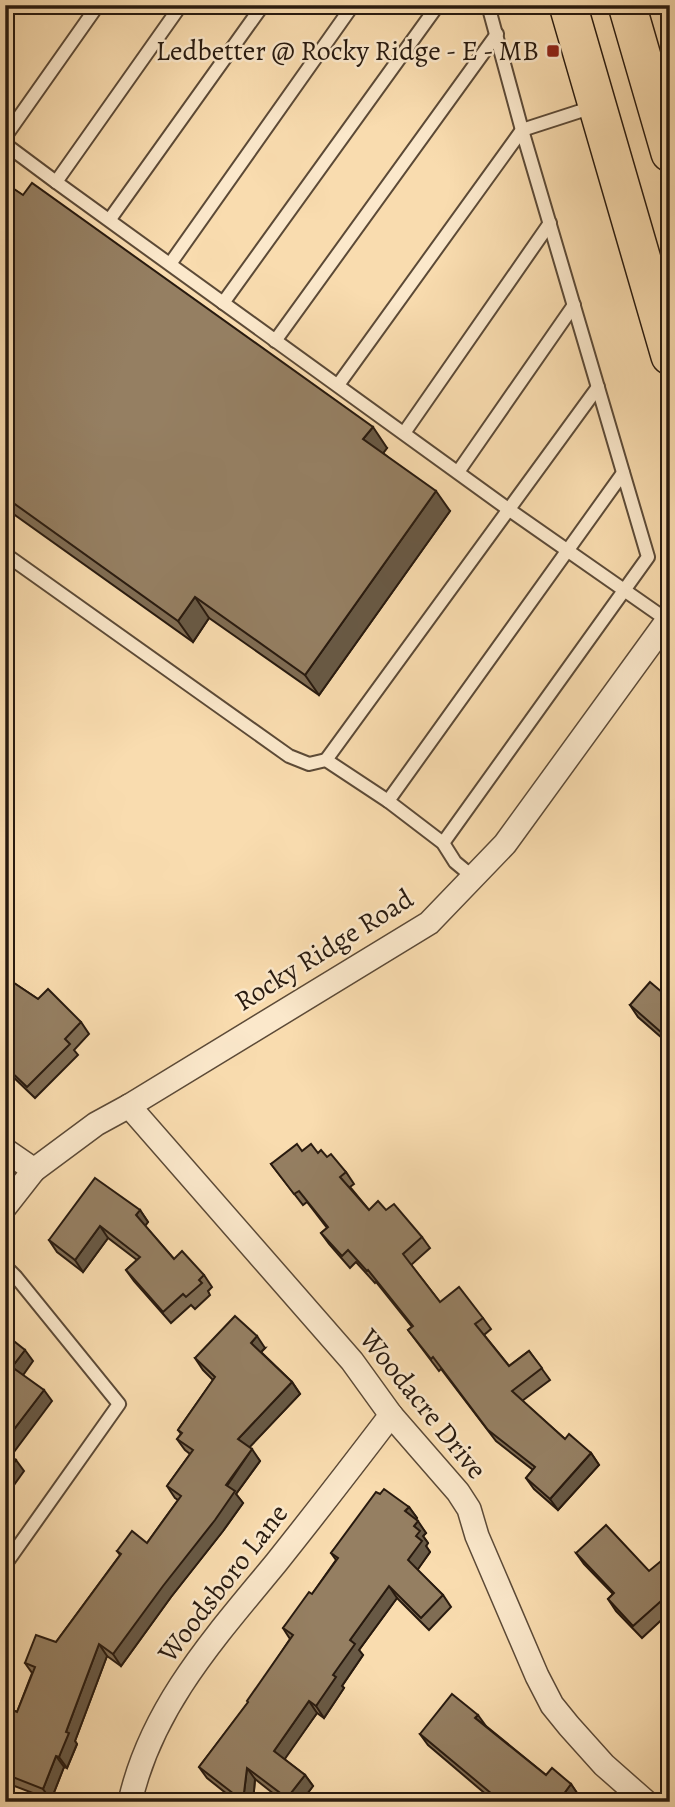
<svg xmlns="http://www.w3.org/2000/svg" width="675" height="1807" font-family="Alegreya,serif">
	<rect width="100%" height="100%" fill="#f9dcaf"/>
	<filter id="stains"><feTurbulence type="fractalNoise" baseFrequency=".00286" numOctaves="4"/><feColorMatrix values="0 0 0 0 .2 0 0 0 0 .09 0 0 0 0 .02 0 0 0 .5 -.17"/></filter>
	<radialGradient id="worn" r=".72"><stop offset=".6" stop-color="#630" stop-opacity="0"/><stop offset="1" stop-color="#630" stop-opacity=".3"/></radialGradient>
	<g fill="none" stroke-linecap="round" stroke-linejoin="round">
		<defs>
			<g id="service">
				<polyline points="181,5 56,182 508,509 667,620"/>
				<polyline points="5,15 12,5"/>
				<polyline points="5,137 98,5"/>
				<polyline points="5,144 56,182"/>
				<polyline points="110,219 263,5"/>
				<polyline points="170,264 353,5"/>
				<polyline points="223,303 438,5"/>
				<polyline points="275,341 497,34"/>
				<polyline points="338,385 522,130 593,107"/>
				<polyline points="404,433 550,223"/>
				<polyline points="458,472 574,305"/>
				<polyline points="5,554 289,756 309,764 326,760 388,801"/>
				<polyline points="326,760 598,387"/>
				<polyline points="443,843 648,557 522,130 488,5"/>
				<polyline points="473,877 455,862 443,843 388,801 623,473"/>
				<polyline points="5,1266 16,1277 119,1404 5,1565"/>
			</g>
			<g id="minor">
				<polyline points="129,1106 352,1361 391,1415 458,1492 469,1509 477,1536 537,1676 552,1705 569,1726 604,1765 646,1802"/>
				<polyline points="5,1150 34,1170"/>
				<polyline points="5,1207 34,1170 96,1124 129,1106 429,923 505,844 670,617"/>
				<path d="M130 1802C151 1707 216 1636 276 1563 315 1514 353 1465 391 1415"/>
			</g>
			<g id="primary">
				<polyline points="568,5 670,356"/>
				<polyline points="627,5 670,153"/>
			</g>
		</defs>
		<use href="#service" stroke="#5c4a37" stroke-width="16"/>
		<use href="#minor" stroke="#5c4a37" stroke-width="26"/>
		<use href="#primary" stroke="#281a0f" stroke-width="40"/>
		<use href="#service" stroke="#fbe8cb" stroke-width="12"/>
		<use href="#minor" stroke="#fbe8cb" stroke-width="23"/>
		<use href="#primary" stroke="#f9dcaf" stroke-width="37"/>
	</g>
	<g fill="#806d54" stroke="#281a0f" stroke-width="2">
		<polygon points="5,183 387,448 383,453 450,511 319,695 209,618 193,642 5,508"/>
		<polygon points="5,977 38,999 81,1022 89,1034 74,1050 78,1055 35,1098 5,1069"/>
		<polygon points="670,999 670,1045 638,1017 630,1005"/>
		<polygon points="302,1151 318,1153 327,1157 346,1172 354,1184 350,1187 369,1210 386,1210 422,1237 430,1248 411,1265 440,1302 483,1318 491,1329 484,1335 509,1366 529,1351 550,1380 522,1401 565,1439 591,1453 599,1465 558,1510 534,1489 526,1478 533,1470 496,1441 441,1369 439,1371 408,1330 412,1327 376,1282 375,1283 356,1262 350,1268 329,1244 321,1233 327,1228 307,1202 303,1205 271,1164"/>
		<polygon points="140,1210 148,1222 145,1226 174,1259 204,1275 212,1287 208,1291 210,1295 195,1309 191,1305 171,1323 134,1281 126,1270 137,1260 108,1238 83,1272 57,1252 49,1240"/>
		<polygon points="265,1348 261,1352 292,1382 300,1394 249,1447 260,1461 236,1494 243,1503 223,1531 171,1597 121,1666 107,1656 75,1741 77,1744 67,1768 64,1767 51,1800 9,1784 5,1778 5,1761 8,1755 5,1754 5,1707 17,1712 32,1673 25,1663 56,1642 120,1555 117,1551 147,1543 178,1500 175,1498 167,1486 190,1454 185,1450 177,1439 181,1434 178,1430 213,1380 203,1370 195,1358"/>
		<polygon points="380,1494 409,1507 417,1518 416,1520 426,1533 423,1536 428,1543 426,1546 430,1552 417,1570 443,1595 451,1607 429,1630 397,1598 359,1650 363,1655 342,1686 344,1688 324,1718 317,1713 284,1759 305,1775 313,1786 301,1802 284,1802 255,1779 253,1802 237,1802 207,1778 199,1767 248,1703 290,1639 283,1628 312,1594 336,1560 331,1553"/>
		<polygon points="576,1553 649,1571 670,1570 670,1612 642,1638 616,1611 608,1599 613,1594 584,1564"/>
		<polygon points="486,1726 546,1775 571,1784 579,1796 575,1802 495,1802 428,1745 420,1734"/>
	</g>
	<g fill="#685945" stroke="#281a0f" stroke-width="2">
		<polygon points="373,427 387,448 378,460 363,439"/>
		<polygon points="436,491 450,511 319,695 305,675"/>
		<polygon points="195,597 209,618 193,642 178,621"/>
		<polygon points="140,1210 148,1222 144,1227 136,1215"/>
		<polygon points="100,1226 108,1238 83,1272 75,1260"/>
		<polygon points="257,1336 265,1348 259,1354 251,1343"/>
		<polygon points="25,1350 33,1361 21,1378 12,1367"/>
		<polygon points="292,1382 300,1394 246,1451 238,1439"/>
		<polygon points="44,1390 52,1401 8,1460 5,1455 5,1441"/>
		<polygon points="252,1449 260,1461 236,1494 243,1503 223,1531 171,1597 121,1666 113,1654"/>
		<polygon points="591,1453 599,1465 558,1510 550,1499"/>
		<polygon points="16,1460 24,1471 9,1492 5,1486 5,1474"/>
		<polygon points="409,1507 417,1518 413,1523 405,1511"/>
		<polygon points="418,1521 426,1533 423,1536 428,1543 426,1546 430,1552 416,1572 408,1560 416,1536 414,1526"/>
		<polygon points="389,1586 397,1598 359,1650 363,1655 342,1686 344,1688 324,1718 316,1706 333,1675 350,1640"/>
		<polygon points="99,1644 107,1656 75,1741 77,1744 67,1768 59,1757 66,1732"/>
		<polygon points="309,1701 317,1713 282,1763 274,1751"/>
		<polygon points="478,1715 486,1726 475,1718"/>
		<polygon points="56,1756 64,1767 51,1800 43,1789"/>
		<polygon points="247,1768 255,1779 253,1802 243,1801"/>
		<polygon points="305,1775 313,1786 301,1802 289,1802 287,1798"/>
		<polygon points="571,1784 579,1796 575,1802 568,1802 563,1795"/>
	</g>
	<g fill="#957f62" stroke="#281a0f" stroke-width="2">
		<polygon points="5,183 23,195 32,183 373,427 363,439 436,491 305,675 195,597 178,621 5,497"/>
		<polygon points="5,977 38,999 48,989 81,1022 65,1039 70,1044 27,1087 5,1066"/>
		<polygon points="650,982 670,999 670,1040 630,1005"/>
		<polygon points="297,1144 302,1151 311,1144 318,1153 321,1150 327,1157 331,1154 346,1172 340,1177 369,1210 378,1201 386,1210 394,1204 422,1237 403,1254 440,1302 459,1287 483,1318 475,1324 509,1366 529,1351 542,1368 512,1391 565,1439 569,1434 591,1453 550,1499 526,1478 535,1467 488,1430 433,1357 431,1359 408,1330 413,1326 368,1270 367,1271 348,1250 342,1256 321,1233 328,1227 299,1191 294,1194 271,1164"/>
		<polygon points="95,1178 140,1210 136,1215 174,1259 182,1251 204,1275 199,1280 202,1283 186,1297 183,1294 163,1312 126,1270 140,1257 100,1226 75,1260 49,1240"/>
		<polygon points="235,1316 257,1336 251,1343 292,1382 238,1439 252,1449 226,1485 235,1491 215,1520 163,1586 113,1654 99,1644 66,1732 69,1733 59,1757 56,1756 43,1789 5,1774 5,1761 10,1748 5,1746 5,1707 17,1712 35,1667 25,1663 36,1635 56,1642 121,1554 117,1551 132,1531 147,1543 181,1496 167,1486 193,1450 177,1439 182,1433 178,1430 215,1377 195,1358"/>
		<polygon points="5,1334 25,1350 12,1367 44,1390 5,1441"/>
		<polygon points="5,1452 16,1460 5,1474"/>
		<polygon points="384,1489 409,1507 405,1511 418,1521 414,1526 420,1531 416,1536 422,1541 408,1560 443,1595 421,1618 389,1586 350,1640 355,1644 333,1675 336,1677 316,1706 309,1701 274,1751 305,1775 287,1798 247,1768 243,1801 199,1767 248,1702 247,1701 293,1635 283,1628 309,1592 312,1594 338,1558 331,1553 376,1492 380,1494"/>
		<polygon points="606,1525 649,1571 661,1561 670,1570 670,1593 633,1626 608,1599 614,1593 576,1553"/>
		<polygon points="452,1694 478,1715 475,1718 546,1775 552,1768 571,1784 563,1795 571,1802 495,1802 498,1799 420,1734"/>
	</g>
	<rect fill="#8f2418" stroke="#fbe8cb" stroke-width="2.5" x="546" y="44" width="14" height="14" rx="3.5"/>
	<g text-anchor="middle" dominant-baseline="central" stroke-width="5" stroke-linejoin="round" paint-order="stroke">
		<g font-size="28" fill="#281a0f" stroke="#fbe8cb" text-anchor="end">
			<text x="539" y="51">Ledbetter @ Rocky Ridge - E - MB</text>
		</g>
		<g font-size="28" fill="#281a0f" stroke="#fbe8cb">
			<text transform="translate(324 950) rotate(-32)">Rocky Ridge Road</text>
			<text transform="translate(423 1404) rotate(51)">Woodacre Drive</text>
			<text transform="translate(223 1583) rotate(-52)">Woodsboro Lane</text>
		</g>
	</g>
	<rect width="675" height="1807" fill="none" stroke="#f9dcaf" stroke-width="28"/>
	<rect x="7" y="7" width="661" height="1793" fill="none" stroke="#281a0f" stroke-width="3.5"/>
	<rect x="14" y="14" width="647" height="1779" fill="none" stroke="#281a0f" stroke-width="2"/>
	<rect width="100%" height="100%" filter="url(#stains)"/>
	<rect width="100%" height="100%" fill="url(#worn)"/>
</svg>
